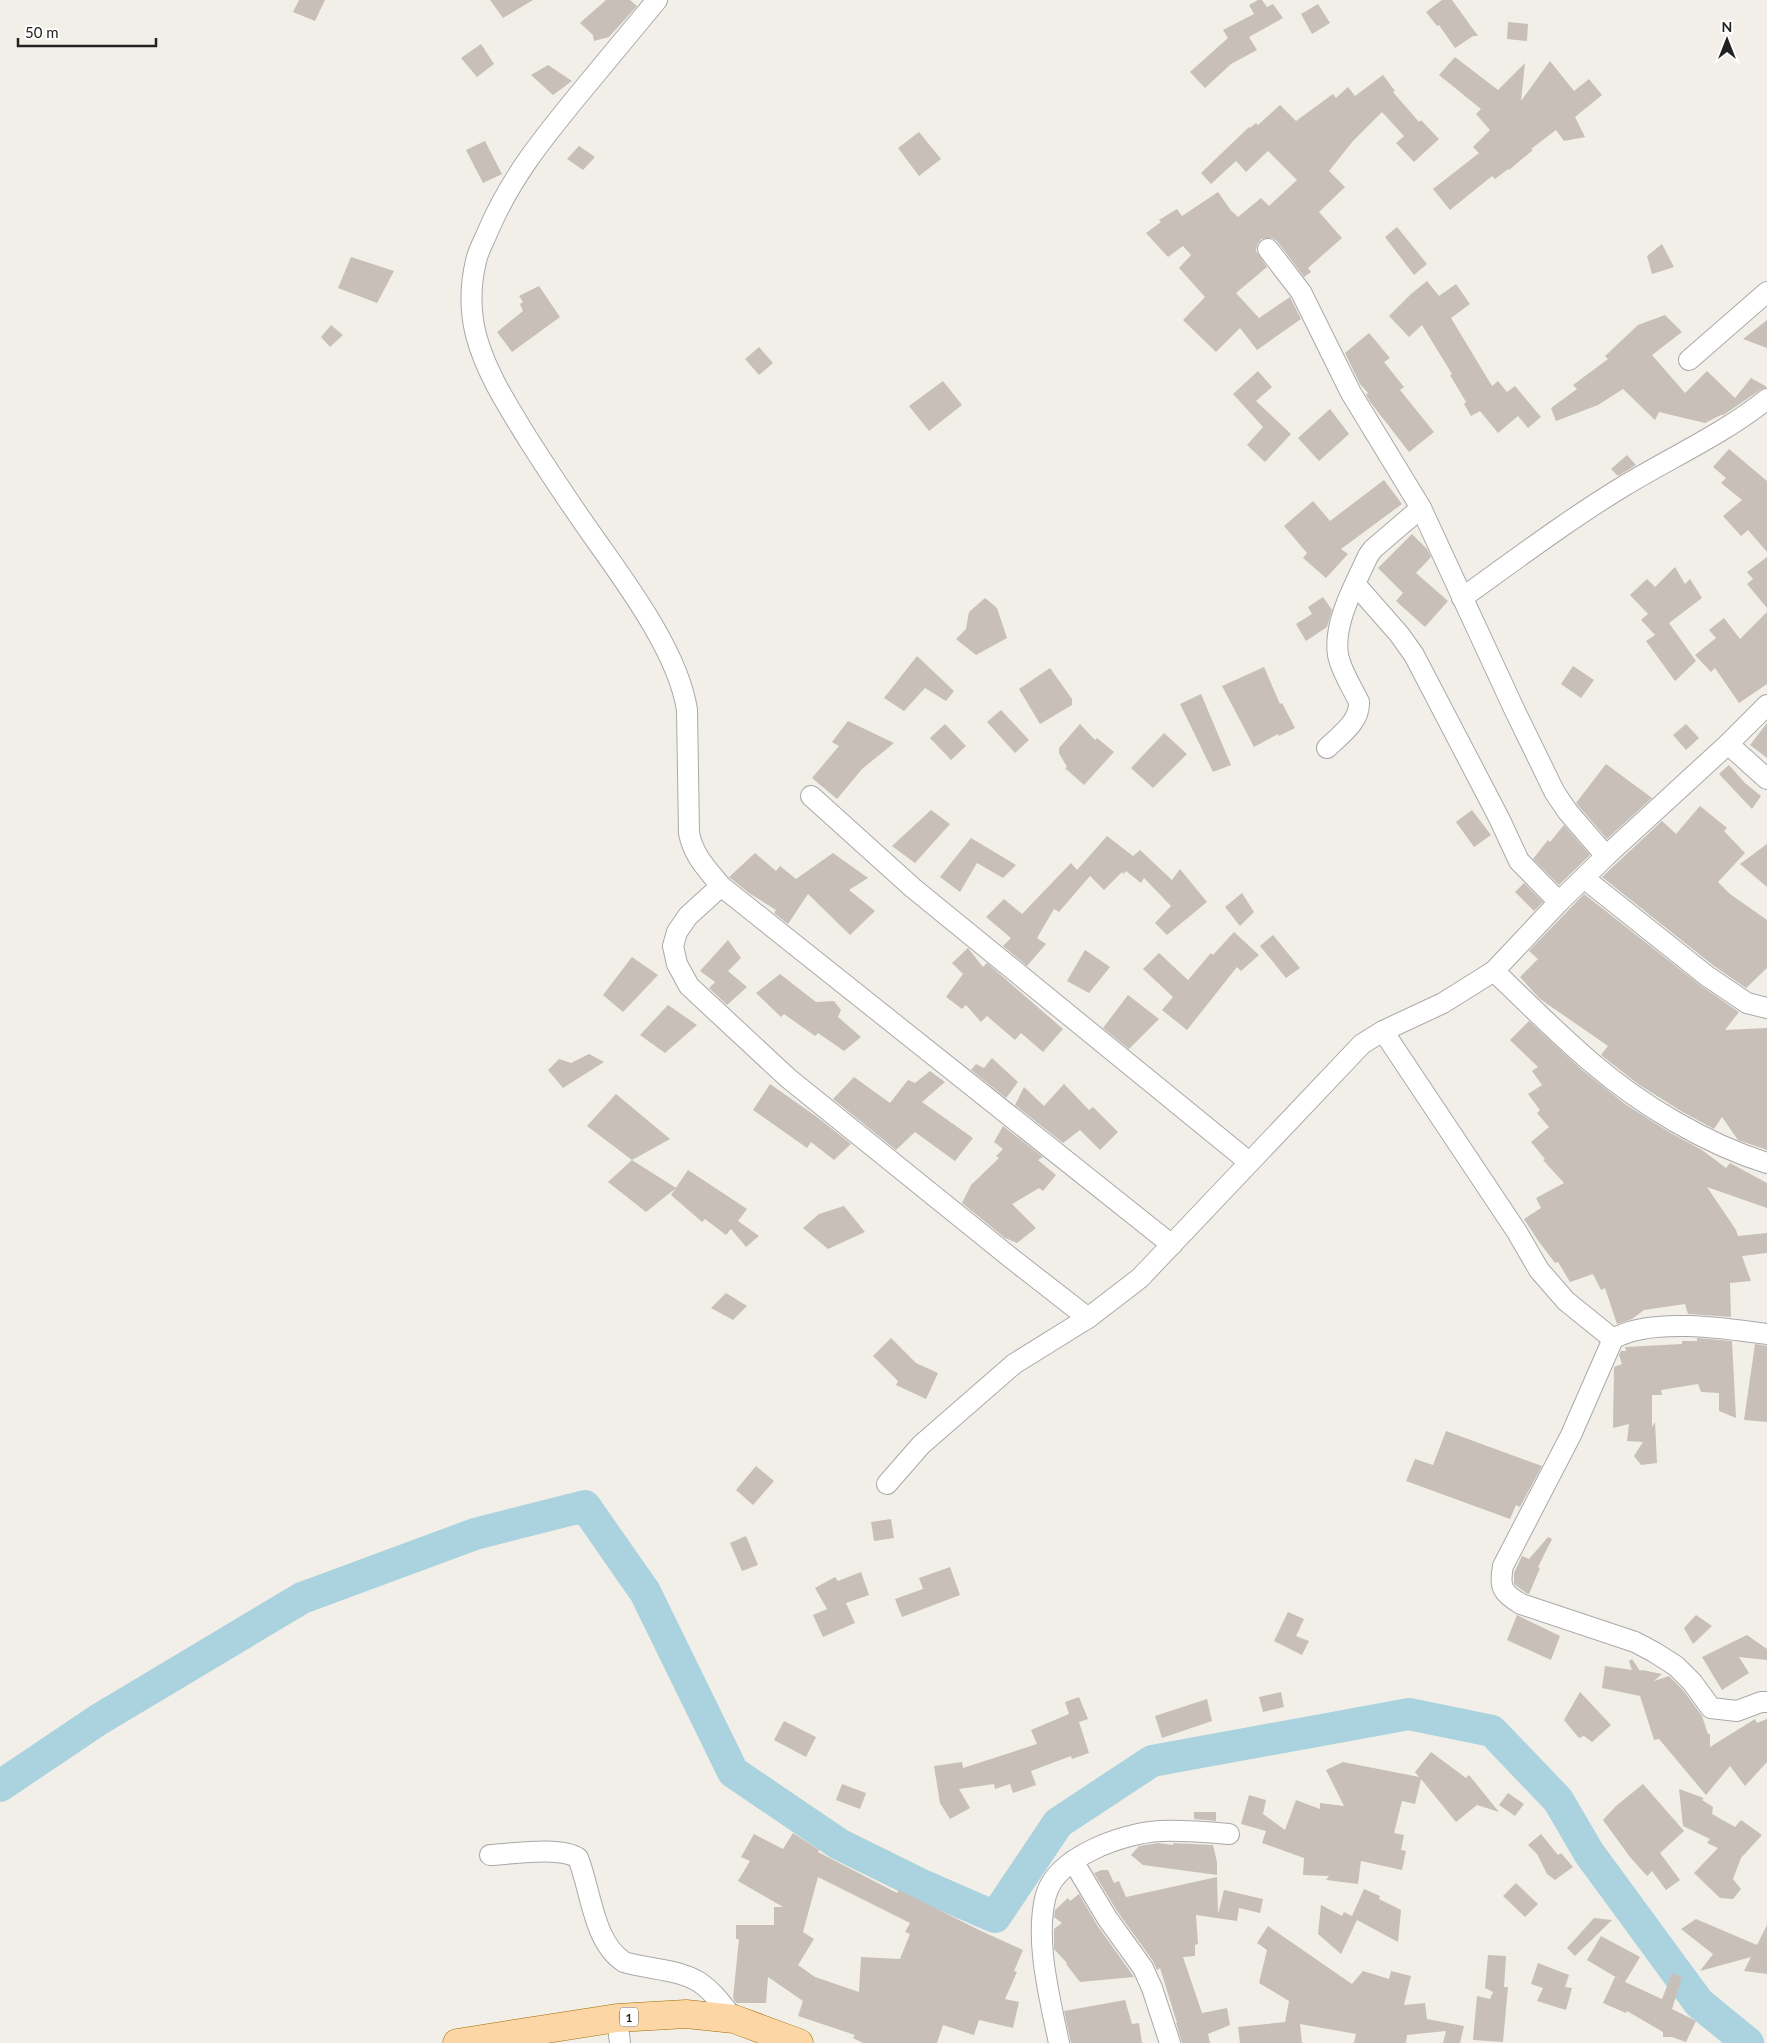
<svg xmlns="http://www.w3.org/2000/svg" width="1767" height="2043" font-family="Lato,sans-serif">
	<rect width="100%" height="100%" fill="#f2efe9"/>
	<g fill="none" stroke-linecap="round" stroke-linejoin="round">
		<polyline stroke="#aad3df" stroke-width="32" points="0,1786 98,1720 302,1598 475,1534 585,1506 645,1592 733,1772 839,1844 924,1886 995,1917 1058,1823 1152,1761 1409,1714 1492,1731 1558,1800 1589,1853 1699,2003 1748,2043"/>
	</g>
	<g fill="#c7bfb8" fill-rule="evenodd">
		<polygon points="299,0 325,0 315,21 293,12"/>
		<polygon points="490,0 533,0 503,18"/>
		<polygon points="606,0 630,0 637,6 609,37 594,41 593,35 580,23"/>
		<polygon points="1258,0 1262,0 1267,7 1273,4 1283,18 1249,37 1257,50 1231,64 1205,88 1190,72 1228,38 1223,30 1254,14 1249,5"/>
		<polygon points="1442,0 1452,0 1478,36 1473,36 1455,48 1439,25 1437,26 1426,12"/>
		<polygon points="1318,4 1330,23 1312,34 1301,14"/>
		<polygon points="1508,22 1528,24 1527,41 1507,39"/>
		<polygon points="481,44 494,64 477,77 461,58"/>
		<polygon points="1455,57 1498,90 1525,63 1521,101 1550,61 1574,91 1589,79 1602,95 1575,117 1585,137 1564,141 1556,130 1531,149 1533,150 1509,170 1508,169 1495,179 1492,176 1450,210 1433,189 1479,153 1473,147 1490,130 1476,114 1481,109 1439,75"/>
		<polygon points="548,65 572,81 553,95 531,75"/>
		<polygon points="1383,75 1395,91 1393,92 1419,122 1421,120 1439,139 1414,162 1396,143 1404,136 1382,112 1353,141 1329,171 1345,187 1319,212 1342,238 1308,268 1311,272 1304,277 1277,241 1272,238 1261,239 1257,245 1256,251 1267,267 1236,293 1259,318 1290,297 1301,319 1257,350 1240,328 1216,352 1183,320 1205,297 1179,268 1191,255 1183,246 1168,257 1146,233 1161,222 1159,220 1177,209 1182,216 1218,192 1232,212 1233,212 1238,217 1261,198 1269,206 1297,180 1268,151 1246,172 1236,161 1211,184 1201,173 1249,127 1250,128 1256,123 1258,125 1280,105 1296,121 1333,94 1336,98 1348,87 1355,96"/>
		<polygon points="919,132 941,159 919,176 898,148"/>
		<polygon points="485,141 502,174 483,183 466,150"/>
		<polygon points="579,146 595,157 583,170 567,159"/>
		<polygon points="1397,227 1427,264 1414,275 1385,237"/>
		<polygon points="1662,244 1674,267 1652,274 1647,256"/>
		<polygon points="351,257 394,271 377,303 338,288"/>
		<polygon points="1427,281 1439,296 1456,284 1470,304 1451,318 1492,386 1498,381 1507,392 1515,386 1541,417 1528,428 1518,416 1498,433 1480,411 1471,416 1464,404 1466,402 1450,375 1452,374 1422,325 1409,337 1389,316 1411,294"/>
		<polygon points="539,286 560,317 512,352 497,332 523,311 520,304 523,302 519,296"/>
		<polygon points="1665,315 1682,332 1652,355 1685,393 1707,371 1735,398 1751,378 1767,387 1760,390 1722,416 1723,414 1705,423 1659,412 1655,420 1623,389 1598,405 1556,421 1551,408 1577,389 1573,385 1608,359 1605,356 1638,325"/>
		<polygon points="1767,320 1767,348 1743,339"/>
		<polygon points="331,325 343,335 330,347 321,337"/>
		<polygon points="1369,333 1390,358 1384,362 1404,387 1400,390 1434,432 1409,452 1371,403 1366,395 1368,393 1360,384 1345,353"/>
		<polygon points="759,347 773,363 759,375 745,359"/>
		<polygon points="1258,371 1272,387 1256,401 1291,434 1265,462 1247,445 1263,427 1233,394"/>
		<polygon points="943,381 962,405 929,431 909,406"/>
		<polygon points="1330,409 1349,434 1319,461 1298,438"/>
		<polygon points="1729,449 1767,481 1767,552 1748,530 1741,536 1723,516 1742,500 1721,483 1726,478 1713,467"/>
		<polygon points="1627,455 1636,465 1618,476 1611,469"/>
		<polygon points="1384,480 1402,504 1341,549 1348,554 1326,578 1303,558 1307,553 1284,526 1313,501 1330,521"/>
		<polygon points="1412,534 1427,549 1431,557 1416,573 1448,601 1425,627 1396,601 1403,593 1378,568"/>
		<polygon points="1767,557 1767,608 1747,584 1753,579 1747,572"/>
		<polygon points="1675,567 1685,584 1690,579 1702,598 1669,623 1696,661 1675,681 1646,641 1655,635 1641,620 1648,614 1630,595 1647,579 1655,587"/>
		<polygon points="1323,597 1332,610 1327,627 1306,641 1296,624 1312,614 1308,607"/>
		<polygon points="985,598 997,608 1007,638 976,655 956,639 966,629 969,612"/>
		<polygon points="1767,612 1767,684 1739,703 1715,668 1711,672 1695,655 1716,638 1709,630 1724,618 1740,639"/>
		<polygon points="917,656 954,691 946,701 925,688 904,711 884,698"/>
		<polygon points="1573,666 1594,680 1581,698 1561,684"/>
		<polygon points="1264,667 1280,704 1282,703 1295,728 1279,736 1278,734 1254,747 1222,686"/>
		<polygon points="1050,668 1072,699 1072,705 1040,724 1019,689"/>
		<polygon points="1201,694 1231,765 1213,772 1180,704"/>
		<polygon points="1001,710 1029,740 1015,753 987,722"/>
		<polygon points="848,721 894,743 862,769 837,799 812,778 839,746 832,742"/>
		<polygon points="1767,723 1767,758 1750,745"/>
		<polygon points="945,724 966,746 951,760 930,738"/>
		<polygon points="1080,724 1095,740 1097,738 1114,752 1084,785 1065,768 1067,767 1059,753 1059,748"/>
		<polygon points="1686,724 1699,738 1686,750 1673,735"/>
		<polygon points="1164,733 1187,754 1153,788 1131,768"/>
		<polygon points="1606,764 1652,798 1607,839 1576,803"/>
		<polygon points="1729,765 1745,783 1761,796 1752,809 1719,774"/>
		<polygon points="1700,806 1727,828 1724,831 1745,853 1718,882 1730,894 1767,920 1767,968 1746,988 1714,966 1602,877 1662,821 1676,834"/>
		<polygon points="931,810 950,824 915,863 892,846"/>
		<polygon points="1472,810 1491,835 1474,847 1456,822"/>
		<polygon points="1564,825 1590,855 1559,885 1533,859 1548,840 1550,842"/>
		<polygon points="1107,836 1133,856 1140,850 1172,880 1180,869 1207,902 1167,935 1155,923 1171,906 1144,878 1141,883 1126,871 1123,874 1122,872 1104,890 1090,876 1059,912 1054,909 1037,938 1046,944 1027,966 1003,946 1011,938 986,917 1004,899 1022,914 1071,863 1077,870"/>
		<polygon points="971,838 1016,865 1003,878 977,863 960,892 940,877"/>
		<polygon points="1767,844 1767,887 1740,864"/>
		<polygon points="755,853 776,871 780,866 796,879 833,853 868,878 849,890 875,911 850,935 808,894 788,924 774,913 776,910 749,893 729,877"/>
		<polygon points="1524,883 1543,902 1534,911 1515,892"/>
		<polygon points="1242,893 1254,912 1240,926 1225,907"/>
		<polygon points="1584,894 1700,985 1739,1012 1725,1030 1767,1028 1767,1150 1738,1140 1722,1117 1714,1129 1681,1111 1638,1084 1601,1055 1608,1046 1540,999 1520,977 1538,959 1529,951"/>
		<polygon points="1234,932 1259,955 1241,971 1237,967 1187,1030 1162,1010 1173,997 1143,969 1159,953 1188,980 1211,953 1213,955"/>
		<polygon points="1273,935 1300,968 1286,978 1260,946"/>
		<polygon points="728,940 741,958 728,971 747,987 727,1005 709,988 715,982 700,971"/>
		<polygon points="968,948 983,967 987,963 1063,1029 1043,1052 1021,1033 1015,1040 987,1016 981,1022 966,1005 962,1009 946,997 963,974 952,963"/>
		<polygon points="1085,950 1110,967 1089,993 1067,981"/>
		<polygon points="632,957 658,975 623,1012 603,995"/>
		<polygon points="780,974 816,1002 834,1001 841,1010 838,1017 861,1037 844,1051 818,1033 815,1036 784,1014 781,1017 756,993"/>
		<polygon points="1128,995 1159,1019 1129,1049 1103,1028"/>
		<polygon points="668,1005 697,1025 665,1053 640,1035"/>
		<polygon points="1529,1021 1582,1070 1625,1104 1669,1132 1702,1150 1726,1168 1730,1163 1767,1183 1767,1208 1707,1187 1736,1230 1738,1236 1767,1233 1767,1253 1742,1256 1751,1281 1730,1283 1731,1317 1688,1314 1685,1304 1644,1310 1632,1319 1617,1324 1605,1288 1601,1290 1593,1274 1570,1282 1558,1262 1555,1263 1537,1239 1524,1219 1541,1208 1536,1198 1564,1183 1543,1160 1545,1159 1531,1142 1549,1127 1537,1113 1540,1110 1528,1094 1542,1085 1532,1071 1538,1067 1510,1040"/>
		<polygon points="589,1054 604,1062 563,1088 548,1070 559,1059 571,1063"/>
		<polygon points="992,1058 1018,1082 1006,1098 971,1070 976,1064 984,1068"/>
		<polygon points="930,1071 945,1082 922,1102 973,1138 955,1161 915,1132 896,1150 833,1099 854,1077 890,1103 908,1080 915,1083"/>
		<polygon points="770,1084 817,1117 851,1144 834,1160 811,1142 807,1148 753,1110"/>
		<polygon points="1064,1084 1089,1110 1093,1107 1118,1132 1100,1150 1080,1130 1063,1143 1015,1105 1024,1087 1044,1106"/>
		<polygon points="616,1094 670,1139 632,1160 587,1126"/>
		<polygon points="1003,1126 1043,1157 1038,1160 1056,1175 1043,1191 1039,1188 1012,1204 1036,1228 1017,1243 1005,1238 962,1203 971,1185 999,1158 996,1156 1003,1149 994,1142"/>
		<polygon points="632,1160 676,1188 646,1212 608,1182"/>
		<polygon points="688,1170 747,1209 738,1221 759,1236 746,1247 731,1229 726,1235 705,1219 702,1222 671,1195"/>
		<polygon points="844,1206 865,1232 828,1249 803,1228 819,1214"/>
		<polygon points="726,1293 747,1306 733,1320 711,1308"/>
		<polygon points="891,1338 916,1363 938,1373 926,1399 896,1385 898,1381 873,1356"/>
		<polygon points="1697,1338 1732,1341 1736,1418 1719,1411 1719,1393 1701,1392 1698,1384 1661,1390 1662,1395 1652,1395 1652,1427 1655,1422 1657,1463 1641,1465 1634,1456 1643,1442 1627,1441 1629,1424 1613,1428 1614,1367 1622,1364 1619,1355 1621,1351 1626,1351 1625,1347 1682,1344 1682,1341 1697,1341"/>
		<polygon points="1755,1344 1767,1346 1767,1422 1744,1420"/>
		<polygon points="1446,1431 1542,1466 1520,1507 1516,1505 1510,1519 1406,1481 1415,1459 1433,1465"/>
		<polygon points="756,1466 774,1481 753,1505 736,1490"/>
		<polygon points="891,1519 894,1538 874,1541 871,1522"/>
		<polygon points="746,1536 758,1565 742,1571 730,1543"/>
		<polygon points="1548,1537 1552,1539 1538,1567 1540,1568 1529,1594 1526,1593 1514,1584 1514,1573 1522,1556 1529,1559"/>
		<polygon points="950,1567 960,1595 902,1617 895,1599 923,1589 919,1578"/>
		<polygon points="861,1572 869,1595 846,1603 855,1623 823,1637 813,1615 827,1609 815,1588 835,1577 838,1581"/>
		<polygon points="1288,1612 1304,1619 1296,1636 1309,1641 1302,1655 1274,1641"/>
		<polygon points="1517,1615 1560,1636 1551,1660 1507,1640"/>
		<polygon points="1696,1615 1712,1626 1693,1644 1684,1628"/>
		<polygon points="1747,1635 1767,1649 1767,1660 1739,1657 1749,1673 1722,1690 1702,1657"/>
		<polygon points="1632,1659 1640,1671 1642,1670 1662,1674 1654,1681 1669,1676 1683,1690 1702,1716 1708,1734 1710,1734 1710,1747 1755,1719 1757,1723 1767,1719 1767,1762 1745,1786 1730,1766 1706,1795 1659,1739 1654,1740 1640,1696 1602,1688 1605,1666 1632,1670 1629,1661"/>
		<polygon points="1281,1692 1284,1707 1263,1712 1259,1697"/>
		<polygon points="1580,1692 1611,1725 1592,1742 1584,1736 1579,1738 1564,1720"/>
		<polygon points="1079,1697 1088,1719 1079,1722 1089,1753 1072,1759 1071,1756 1031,1771 1036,1785 1013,1793 1010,1784 995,1789 994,1784 959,1789 970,1808 950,1819 940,1803 934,1766 962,1762 963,1768 1037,1744 1031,1730 1069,1714 1065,1702"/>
		<polygon points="1207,1699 1212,1721 1162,1738 1155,1716"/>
		<polygon points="784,1721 816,1737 806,1757 774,1740"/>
		<polygon points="1431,1752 1466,1778 1469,1775 1499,1812 1477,1805 1456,1822 1421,1779 1415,1804 1402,1801 1394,1833 1404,1835 1401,1850 1406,1851 1402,1870 1361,1861 1358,1884 1326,1880 1329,1876 1303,1875 1304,1858 1262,1843 1266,1831 1241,1824 1249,1795 1266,1800 1263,1814 1285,1830 1296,1800 1320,1809 1320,1803 1344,1806 1326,1770 1343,1762 1419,1777 1415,1772"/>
		<polygon points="842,1784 866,1793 860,1809 836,1800"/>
		<polygon points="1643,1784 1684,1831 1660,1853 1680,1880 1666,1890 1652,1871 1647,1876 1630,1857 1603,1820 1616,1806"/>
		<polygon points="1679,1789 1704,1798 1702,1800 1713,1807 1712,1814 1735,1827 1741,1820 1762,1835 1741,1858 1733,1879 1741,1889 1733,1899 1720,1898 1694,1873 1718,1848 1707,1843 1710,1839 1683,1826"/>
		<polygon points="1508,1793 1524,1804 1515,1816 1499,1805"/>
		<polygon points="1194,1812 1216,1812 1216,1821 1194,1819"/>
		<path d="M793 1833 819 1850 818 1852 897 1893 899 1890 979 1930 1023 1950 1014 1971 1017 1972 1005 1999 1019 2002 1013 2028 979 2020 974 2035 943 2025 937 2043H863L853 2038 855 2035 798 2016 803 2001 768 1977 766 2003H736L733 1998 739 1939H736V1925H774V1907H783L738 1881 750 1861 741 1857 754 1834 783 1849ZM818 1877 910 1923 905 1932 910 1934 900 1959 861 1957 859 1992 815 1977 798 1965 814 1939 803 1932Z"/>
		<polygon points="1541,1834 1558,1855 1561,1853 1573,1867 1555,1880 1547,1874 1537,1854 1528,1845"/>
		<polygon points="1158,1843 1173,1845 1173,1843 1213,1845 1217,1862 1217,1875 1143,1865 1131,1855 1139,1846"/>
		<polygon points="1102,1870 1108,1870 1114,1883 1119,1881 1126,1897 1217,1877 1218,1914 1224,1890 1263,1899 1260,1913 1239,1908 1237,1921 1196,1915 1198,1944 1195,1945 1195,1956 1183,1957 1202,2013 1227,2008 1230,2025 1208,2034 1210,2043 1182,2043 1176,2023 1177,2023 1160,1968 1157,1970 1153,1961 1117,1911 1094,1873"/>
		<polygon points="1516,1883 1538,1904 1525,1917 1503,1896"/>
		<polygon points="1364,1889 1380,1896 1379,1899 1401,1910 1398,1942 1357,1920 1341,1954 1318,1934 1321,1905 1342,1916 1344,1912 1352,1916"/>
		<polygon points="1079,1894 1097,1925 1134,1977 1080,1982 1066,1964 1067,1963 1054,1949 1054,1929 1062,1923 1054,1917 1055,1910 1068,1898 1070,1901"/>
		<polygon points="1594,1918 1612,1920 1575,1956 1567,1948"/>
		<polygon points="1696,1919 1757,1945 1767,1925 1767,1974 1744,1971 1751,1957 1700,1971 1713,1954 1681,1929"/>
		<polygon points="1268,1926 1352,1984 1363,1971 1389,1979 1391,1971 1411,1976 1404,2005 1425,2003 1427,2019 1464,2026 1460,2043 1443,2043 1446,2031 1407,2035 1406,2043 1354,2043 1356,2034 1300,2024 1302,2043 1240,2043 1238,2027 1285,2022 1289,2001 1259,1983 1267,1950 1257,1943"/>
		<polygon points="1601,1936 1640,1957 1625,1982 1662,1999 1672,1973 1682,1977 1672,2009 1696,2021 1686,2042 1672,2037 1663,2037 1663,2032 1627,2011 1626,2013 1603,2003 1615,1977 1624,1982 1587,1960"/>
		<polygon points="1488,1955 1506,1956 1504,1987 1508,1987 1503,2042 1473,2040 1477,1996 1490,1999 1493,1992 1485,1988"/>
		<polygon points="1538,1963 1569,1975 1565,1987 1572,1988 1566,2010 1537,2001 1543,1988 1531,1984"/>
		<polygon points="1125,2000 1132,2024 1139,2023 1142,2043 1071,2043 1064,2011"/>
	</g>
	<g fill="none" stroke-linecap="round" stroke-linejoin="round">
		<defs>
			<g id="street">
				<path d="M657 0C631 31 606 62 580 93 544 137 511 177 488 231 484 241 478 251 476 261 470 286 470 311 476 335 486 373 508 406 528 439 551 475 575 511 600 546 632 591 679 656 687 710L689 833C693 855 707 869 721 886L1172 1245"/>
				<polyline points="1268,249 1301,292 1351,393 1421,508 1515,711 1555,793 1568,812 1606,856"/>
				<polyline points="1689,360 1767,292"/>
				<polyline points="1356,585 1399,634 1414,655 1499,818 1519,861 1559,902"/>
				<path d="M1462 598C1515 560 1568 520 1624 486 1672 457 1723 434 1767 399"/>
				<polyline points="1728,744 1767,779"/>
				<path d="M1327 748C1340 735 1360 722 1359 702 1352 687 1341 671 1338 655 1333 622 1355 585 1368 556L1373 549 1421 508"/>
				<polyline points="811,796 913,888 1249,1162"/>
				<polyline points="1585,879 1707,976 1747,1003 1767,1008"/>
				<polyline points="721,886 688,916 677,932 673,946 677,964 689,986 788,1078 1011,1258 1088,1318"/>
				<path d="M1494 971C1526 1002 1558 1034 1592 1063 1641 1105 1706 1144 1767 1163"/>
				<polyline points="1383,1031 1517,1232 1539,1270 1566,1301 1613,1339"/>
				<path d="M1767 1334C1725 1328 1649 1317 1613 1339L1571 1435 1503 1566C1499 1587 1502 1593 1521 1604L1635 1642 1654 1652 1676 1666 1692 1682 1711 1708 1737 1711 1761 1702H1767"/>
				<polyline points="887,1484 921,1445 1014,1364 1088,1318 1140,1278 1362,1044 1383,1031 1443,1003 1494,971 1559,902 1606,856 1728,744 1767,705"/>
				<path d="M490 1855C512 1854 560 1846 578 1858 591 1890 593 1942 624 1962 647 1969 678 1969 699 1982 713 1991 723 2006 734 2019"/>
				<polyline points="1073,1861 1107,1918 1143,1968 1152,1988 1170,2043"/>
				<polyline points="617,2018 620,2043"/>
				<path d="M1059 2043C1050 1999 1034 1939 1046 1895 1057 1856 1124 1833 1160 1831 1183 1830 1206 1832 1229 1834"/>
			</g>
			<polyline id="primary" points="457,2043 617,2018 686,2014 734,2019 799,2043"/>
		</defs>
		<use href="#street" stroke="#a9a9a9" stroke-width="22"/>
		<use href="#primary" stroke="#a06b00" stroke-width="29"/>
		<use href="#street" stroke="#fff" stroke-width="20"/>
		<use href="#primary" stroke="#fcd6a4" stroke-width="28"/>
	</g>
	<g text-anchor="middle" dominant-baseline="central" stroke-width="4" stroke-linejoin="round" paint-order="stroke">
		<rect fill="#fff" stroke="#646464" stroke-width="1" x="620" y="2007.5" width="18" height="19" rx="4"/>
		<g font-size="12" font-weight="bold" fill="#222">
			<text x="629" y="2017">1</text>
		</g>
	</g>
	<g transform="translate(1727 40)" stroke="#ffffff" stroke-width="4" paint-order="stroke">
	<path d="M0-4L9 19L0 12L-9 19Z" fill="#222222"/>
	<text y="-8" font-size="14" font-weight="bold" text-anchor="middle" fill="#222222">N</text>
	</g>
	<path d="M18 38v8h138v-8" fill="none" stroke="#222222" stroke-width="2.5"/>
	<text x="25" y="38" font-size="15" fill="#222222" stroke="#ffffff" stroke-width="4" paint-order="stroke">50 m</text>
</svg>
